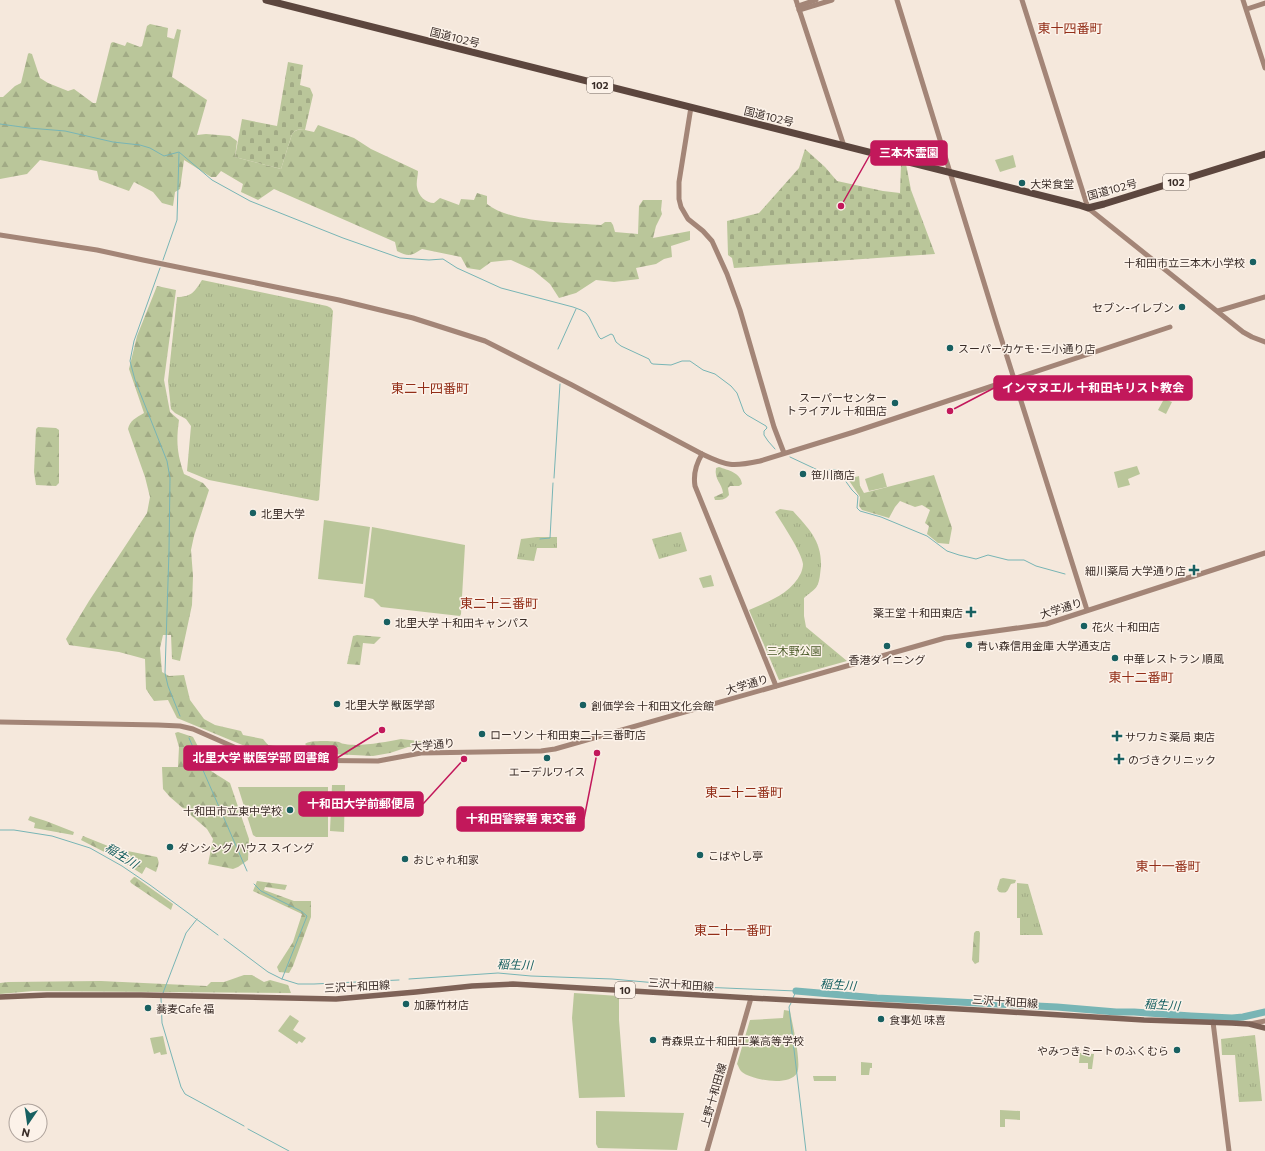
<svg xmlns="http://www.w3.org/2000/svg" width="1265" height="1151" font-family="Commissioner,'Noto Sans JP',sans-serif">
	<defs>
		<pattern id="grass-tufts" width="24" height="20" patternUnits="userSpaceOnUse"><rect width="24" height="20" fill="#bac69a"/><path d="M3 7l-1-3M5 7V3M7 7l1-3M15 17l-1-3M17 17v-4M19 17l1-3" fill="none" stroke="#a1aa85"/></pattern>
		<pattern id="forest-firs" width="22" height="20" patternUnits="userSpaceOnUse"><rect width="22" height="20" fill="#bac69a"/><path d="M5 1l3.5 6h-7zM16 11l3.5 6h-7z" fill="#a1aa85"/></pattern>
		<pattern id="cemetery-stones" width="16" height="16" patternUnits="userSpaceOnUse"><rect width="16" height="16" fill="#bac69a"/><path d="M2 7V4a2 2 0 0 1 4 0v3zM10 15v-3a2 2 0 0 1 4 0v3z" fill="#a1aa85"/></pattern>
	</defs>
	<rect width="100%" height="100%" fill="#f5e8dc"/>
	<g fill="url(#grass-tufts)">
		<path d="M202 280 327 306 331 308 333 311 319 500 317 501 209 480 187 471 191 426 186 419 175 413 171 409 168 381 177 297C192 297 195 291 202 280Z"/>
		<path d="M780 509 793 511C809 529 822 541 821 567 820 573 820 581 817 586 815 590 808 594 804 598V616L806 627 847 661 779 680 749 610C769 601 791 594 801 573 802 570 803 567 803 564 802 553 782 523 775 512Z"/>
		<polygon points="681,532 687,551 659,559 652,539"/>
		<polygon points="537,537 557,537 557,548 537,548 534,561 517,559 521,539"/>
		<polygon points="1017,883 1028,884 1043,935 1020,935 1020,918 1017,918"/>
		<polygon points="1255,1035 1262,1101 1239,1102 1235,1055 1222,1055 1221,1039"/>
	</g>
	<g fill="url(#forest-firs)">
		<path d="M150 24 168 28 167 37 174 39 177 29 181 30 172 77 207 100 197 135 206 134 230 136 237 141 235 157 281 169 292 134C298 126 306 131 314 132L318 125 354 138 371 149 418 171C418 176 416 182 417 187 418 196 426 203 434 203L440 198 459 205 461 199 474 200 477 193 487 196V204C510 223 571 223 601 225L605 222H611L613 225 615 232 638 234 639 206 643 200H662L661 210 662 214 656 226 653 238 690 231V240L671 246 672 257 664 259 656 264 636 268 639 279 614 282 596 280 576 293 559 298 550 284 533 270 511 260 491 262 480 270 467 268 461 257 422 249C411 256 409 257 397 251L395 242 274 189 258 200 241 192 243 184 221 171 216 177H211L184 160 180 189 175 192 173 206 162 203 153 192 134 182 129 191 99 180 97 171 40 160 27 174 0 179V97H3L15 86 21 83 28 54 29 53 32 54 40 78 48 83 68 91 74 89 93 103H96L111 43 113 42 125 46 127 42 140 47 142 46 147 26Z"/>
		<path d="M157 286 176 290 164 380 170 412 179 420C176 442 177 453 184 474L203 483 209 490 194 536 191 550 193 576 192 605 180 661 172 659 171 635H163L160 648 162 672 169 676 184 675 190 700 204 719 215 725 241 731 243 735 263 739 268 745 292 748 290 753 270 752 252 749 177 718 168 700 154 701 146 689 145 659 119 652 69 645 66 639 89 601 147 513 150 497 145 477 128 429C130 420 136 418 144 413L129 369 137 336Z"/>
		<polygon points="38,427 56,428 59,430 59,483 56,486 36,485 34,472 36,429"/>
		<path d="M719 467C728 470 741 473 742 484L739 486H730L728 488 729 495C725 500 721 500 715 500L714 497 723 493C722 483 714 480 716 468Z"/>
		<polygon points="934,475 952,528 949,544 938,543 927,534 929,526 925,523 930,510 922,505 915,507 900,501 895,507 889,518 862,510 859,506 860,497 848,479 859,476 860,486 864,493"/>
		<polygon points="357,635 381,637 374,644 363,643 360,665 347,664 353,636"/>
		<polygon points="178,732 193,737 211,771 230,783 249,839 248,860 238,867 233,869 208,864 213,839 207,829 170,797 163,789 162,767 178,767 179,747 175,733"/>
		<path d="M401 739 427 742 432 746 408 747 390 753 373 756 313 753V747L307 746 305 744C309 740 332 741 339 742 341 743 343 744 345 744 360 747 385 742 401 739Z"/>
		<polygon points="30,816 46,821 74,832 73,835 34,828 35,823 28,820"/>
		<path d="M83 836 113 848 157 857C160 863 158 866 156 872L146 867 142 874 118 859 81 840Z"/>
		<polygon points="134,877 135,877 173,904 171,910 131,883 130,881"/>
		<path d="M1003 878 1016 880 1015 883 1011 884C1007 891 1008 894 999 892L997 889 1000 879Z"/>
		<polygon points="257,881 287,885 285,890 265,887 264,890 294,901 311,901 311,917 293,966 289,973 279,972 277,967 293,942 302,914 253,891"/>
		<polygon points="976,931 979,931 980,933 979,962 975,964 972,960 974,933"/>
		<polygon points="244,975 252,975 264,982 270,980 288,985 291,993 33,991 0,994 0,983 8,982 101,981 207,986 211,982 224,982"/>
	</g>
	<g fill="url(#cemetery-stones)">
		<path d="M288 62 303 65 300 85 310 88 313 95 305 130C299 129 296 129 292 134L281 169 235 157 242 119 277 126Z"/>
		<polygon points="805,149 825,167 837,181 883,191 900,193 901,164 906,164 911,190 935,254 734,268 732,258 728,255 727,221 759,213 799,168"/>
	</g>
	<g fill="#bac69a">
		<polygon points="1013,155 1016,167 1000,172 995,160"/>
		<polygon points="1164,399 1172,402 1166,414 1158,410"/>
		<polygon points="1137,466 1140,474 1128,479 1130,485 1118,488 1114,472"/>
		<polygon points="883,473 887,487 869,491 865,479"/>
		<polygon points="324,520 370,527 363,584 318,579"/>
		<polygon points="372,527 465,545 461,614 460,616 381,607 373,599 364,597"/>
		<polygon points="711,575 714,586 703,588 699,578"/>
		<polygon points="332,785 345,785 344,832 330,831"/>
		<polygon points="238,787 328,787 328,837 256,837 253,835"/>
		<polygon points="574,993 619,996 619,1020 625,1097 579,1098 572,1018"/>
		<path d="M784 1010 790 1011C792 1022 802 1064 797 1073 789 1087 752 1080 742 1072 739 1069 739 1067 737 1064L750 1020 783 1018Z"/>
		<polygon points="290,1015 299,1021 293,1030 306,1038 302,1043 299,1041 297,1044 278,1031"/>
		<polygon points="163,1036 167,1054 161,1055 160,1052 154,1054 150,1038"/>
		<polygon points="1080,1053 1094,1054 1092,1069 1088,1069 1088,1063 1079,1063"/>
		<polygon points="861,1062 872,1063 872,1068 870,1068 869,1075 861,1075"/>
		<polygon points="813,1076 836,1076 836,1081 814,1081"/>
		<polygon points="1000,1110 1020,1111 1020,1120 1005,1119 1005,1127 1000,1127"/>
		<polygon points="596,1111 684,1113 677,1150 598,1148 596,1144"/>
	</g>
	<g fill="none" stroke-linecap="round" stroke-linejoin="round">
		<g stroke="#78b5b5" stroke-width="1">
			<polyline points="0,124 29,128 65,131 113,142 140,145 150,148 164,156 179,152 212,180 250,201 343,238 400,258 429,260 443,259 457,268 501,288 573,307 581,310 586,313 589,317 599,337 601,339 611,334 613,335 616,342 621,346 649,359 651,363 653,364 671,365 682,361 690,361 703,370 715,374 731,386 737,393 744,412 747,415 766,426 767,428 764,431 764,435 768,441 775,449"/>
			<polyline points="163,260 177,220 179,153"/>
			<polyline points="160,268 134,341 130,361 135,380 167,461 170,478 169,551 165,673 168,686 180,716"/>
			<polyline points="558,349 576,309"/>
			<path d="M790 457 822 472C829 471 833 467 839 472L852 490 858 496 857 508 860 511 881 517 927 536 947 551 959 555 976 559 988 555 1008 560H1024L1036 566 1065 574"/>
			<polyline points="554,478 560,384"/>
			<polyline points="540,539 550,538 553,483"/>
			<polyline points="189,738 247,871"/>
			<polyline points="0,830 14,830 52,836 90,848 122,866 150,885 218,935"/>
			<polyline points="254,884 261,891 301,911 307,916 282,979"/>
			<polyline points="224,939 268,972 282,979 298,984 314,984 399,980"/>
			<polyline points="409,979 498,973 531,976 612,979 701,987 796,991 793,998"/>
			<polyline points="163,993 186,933 197,919"/>
			<polyline points="161,998 162,1023 181,1087 185,1094 244,1126"/>
			<polyline points="791,1003 789,1007 806,1151"/>
			<polyline points="248,1129 289,1151"/>
		</g>
		<polyline stroke="#78b5b5" stroke-width="7" points="796,991 877,998 1057,1007 1116,1012 1134,1012 1191,1016 1232,1018 1243,1017 1265,1012"/>
		<g stroke="#a38577" stroke-width="5">
			<polyline points="796,0 844,146"/>
			<polyline points="897,0 997,325 1087,610"/>
			<polyline points="1022,0 1088,208 1243,332 1252,337 1265,342"/>
			<polyline points="1243,0 1265,68"/>
			<polyline points="798,6 816,0"/>
			<polyline points="1247,9 1265,3"/>
			<polyline points="799,10 832,0"/>
			<polyline points="691,107 679,182 679,199 681,207 688,219 703,231 712,241 727,274 740,310 774,427 784,453"/>
			<path d="M0 235 97 250 143 260 339 300 413 318 485 341 572 385 702 454C727 466 732 467 760 461L854 432 1170 327"/>
			<polyline points="1218,311 1265,297"/>
			<path d="M702 454C696 464 693 474 695 486L776 686"/>
			<polyline points="0,722 158,725 180,726 193,729 250,754 265,758 279,760 378,761 421,753 541,751 555,749 945,638 1046,624 1265,553"/>
			<polyline points="1213,1022 1229,1151"/>
			<polyline points="1250,1024 1265,1021"/>
			<polyline points="707,1151 751,998"/>
		</g>
		<polyline stroke="#7e6257" stroke-width="5.5" points="0,997 47,995 141,995 336,999 416,992 472,986 513,984 751,998 978,1010 1144,1020 1232,1023 1249,1024 1265,1028"/>
		<polyline stroke="#5c463e" stroke-width="7" points="266,0 1079,205 1088,208 1104,204 1265,154"/>
	</g>
	<g fill="#186061" stroke="#fcf2e9" stroke-width="1.5">
		<circle cx="1022" cy="183" r="4"/>
		<circle cx="1253" cy="262" r="4"/>
		<circle cx="1182" cy="307" r="4"/>
		<circle cx="950" cy="348" r="4"/>
		<circle cx="895" cy="403" r="4"/>
		<circle cx="803" cy="474" r="4"/>
		<circle cx="253" cy="513" r="4"/>
		<path d="M1192 564h4v4h4v4h-4v4h-4v-4h-4v-4h4z"/>
		<path d="M969 606h4v4h4v4h-4v4h-4v-4h-4v-4h4z"/>
		<circle cx="387" cy="622" r="4"/>
		<circle cx="1084" cy="626" r="4"/>
		<circle cx="969" cy="645" r="4"/>
		<circle cx="887" cy="646" r="4"/>
		<circle cx="1115" cy="658" r="4"/>
		<circle cx="337" cy="704" r="4"/>
		<circle cx="583" cy="705" r="4"/>
		<circle cx="482" cy="734" r="4"/>
		<path d="M1115 730h4v4h4v4h-4v4h-4v-4h-4v-4h4z"/>
		<circle cx="547" cy="758" r="4"/>
		<path d="M1117 753h4v4h4v4h-4v4h-4v-4h-4v-4h4z"/>
		<circle cx="290" cy="810" r="4"/>
		<circle cx="170" cy="847" r="4"/>
		<circle cx="700" cy="855" r="4"/>
		<circle cx="405" cy="859" r="4"/>
		<circle cx="406" cy="1004" r="4"/>
		<circle cx="148" cy="1008" r="4"/>
		<circle cx="881" cy="1019" r="4"/>
		<circle cx="653" cy="1040" r="4"/>
		<circle cx="1177" cy="1050" r="4"/>
	</g>
	<g text-anchor="middle" dominant-baseline="central" stroke-width="3" stroke-linejoin="round" paint-order="stroke">
		<g fill="#fcf2e9" stroke="#746862" stroke-width="1">
			<rect x="587" y="77" width="26" height="16" rx="3"/>
			<rect x="1163" y="174" width="26" height="16" rx="3"/>
			<rect x="615" y="982" width="20" height="16" rx="3"/>
		</g>
		<g font-size="10" font-weight="bold" fill="#3a2d28">
			<text x="600" y="85">102</text>
			<text x="1176" y="182">102</text>
			<text x="625" y="990">10</text>
		</g>
		<g font-size="11" fill="#3a2d28" stroke="#fcf2e9">
			<text transform="translate(455 37) rotate(14)">国道102号</text>
			<text transform="translate(769 116) rotate(14)">国道102号</text>
			<text transform="translate(1112 189) rotate(-15)">国道102号</text>
			<text transform="translate(1061 608) rotate(-17)">大学通り</text>
			<text transform="translate(747 684) rotate(-16)">大学通り</text>
			<text transform="translate(433 744) rotate(-5)">大学通り</text>
			<text transform="translate(681 984) rotate(4)">三沢十和田線</text>
			<text transform="translate(357 986) rotate(-3)">三沢十和田線</text>
			<text transform="translate(1005 1001) rotate(4)">三沢十和田線</text>
			<text transform="translate(713 1095) rotate(-74)">上野十和田線</text>
		</g>
		<g font-size="11" fill="#3a2d28" stroke="#fcf2e9" text-anchor="start">
			<text x="1030" y="183">大栄食堂</text>
			<text x="1245" y="262" text-anchor="end">十和田市立三本木小学校</text>
			<text x="1174" y="307" text-anchor="end">セブン-イレブン</text>
			<text x="958" y="348">スーパーカケモ･三小通り店</text>
			<text x="887" y="397" text-anchor="end">スーパーセンター<tspan x="887" dy="13">トライアル 十和田店</tspan></text>
			<text x="811" y="474">笹川商店</text>
			<text x="261" y="513">北里大学</text>
			<text x="1186" y="570" text-anchor="end">細川薬局 大学通り店</text>
			<text x="963" y="612" text-anchor="end">薬王堂 十和田東店</text>
			<text x="395" y="622">北里大学 十和田キャンパス</text>
			<text x="1092" y="626">花火 十和田店</text>
			<text x="977" y="645">青い森信用金庫 大学通支店</text>
			<text x="1123" y="658">中華レストラン 順風</text>
			<text x="887" y="659" text-anchor="middle">香港ダイニング</text>
			<text x="345" y="704">北里大学 獣医学部</text>
			<text x="591" y="705">創価学会 十和田文化会館</text>
			<text x="490" y="734">ローソン 十和田東二十三番町店</text>
			<text x="1125" y="736">サワカミ薬局 東店</text>
			<text x="1128" y="759">のづきクリニック</text>
			<text x="547" y="771" text-anchor="middle">エーデルワイス</text>
			<text x="282" y="810" text-anchor="end">十和田市立東中学校</text>
			<text x="178" y="847">ダンシング ハウス スイング</text>
			<text x="708" y="855">こばやし亭</text>
			<text x="413" y="859">おじゃれ和家</text>
			<text x="414" y="1004">加藤竹材店</text>
			<text x="156" y="1008">蕎麦Cafe 福</text>
			<text x="889" y="1019">食事処 味喜</text>
			<text x="661" y="1040">青森県立十和田工業高等学校</text>
			<text x="1169" y="1050" text-anchor="end">やみつきミートのふくむら</text>
		</g>
		<g font-size="11" fill="#4b5b29" stroke="#fcf2e9">
			<text x="794" y="650">三木野公園</text>
		</g>
		<g font-size="12" font-style="italic" fill="#186061" stroke="#fcf2e9">
			<text transform="translate(122 855) rotate(32)">稲生川</text>
			<text transform="translate(515 964) rotate(2)">稲生川</text>
			<text transform="translate(838 984) rotate(4)">稲生川</text>
			<text transform="translate(1162 1004) rotate(4)">稲生川</text>
		</g>
		<g font-size="13" fill="#922e18" stroke="#fcf2e9">
			<text x="1070" y="28">東十四番町</text>
			<text x="430" y="388">東二十四番町</text>
			<text x="499" y="603">東二十三番町</text>
			<text x="1141" y="677">東十二番町</text>
			<text x="744" y="792">東二十二番町</text>
			<text x="1168" y="866">東十一番町</text>
			<text x="733" y="930">東二十一番町</text>
		</g>
	</g>
	<path fill="none" stroke="#c2185b" stroke-width="1.5" d="M841 206L871 153M950 411L994 388M382 730L337 758M464 759L423 804M597 753L584 819"/>
	<g fill="#c2185b" stroke="#fcf2e9" stroke-width="1.5">
		<circle cx="841" cy="206" r="4"/>
		<circle cx="950" cy="411" r="4"/>
		<circle cx="382" cy="730" r="4"/>
		<circle cx="464" cy="759" r="4"/>
		<circle cx="597" cy="753" r="4"/>
	</g>
	<g fill="#c2185b" stroke="#c2185b" stroke-width="1.5">
		<rect x="871" y="141" width="76" height="24" rx="4"/>
		<rect x="994" y="376" width="198" height="24" rx="4"/>
		<rect x="184" y="746" width="153" height="24" rx="4"/>
		<rect x="299" y="792" width="124" height="24" rx="4"/>
		<rect x="457" y="807" width="127" height="24" rx="4"/>
	</g>
	<g font-size="12" text-anchor="middle" font-weight="bold" fill="#fff">
		<text x="909" y="157">三本木霊園</text>
		<text x="1093" y="392">インマヌエル 十和田キリスト教会</text>
		<text x="261" y="762">北里大学 獣医学部 図書館</text>
		<text x="361" y="808">十和田大学前郵便局</text>
		<text x="521" y="823">十和田警察署 東交番</text>
	</g>
	<g transform="translate(28 1123) rotate(193)"><circle r="19" fill="#fcf2e9" stroke="#aea39c"/>
	<path d="M0-3L7 15L0 10L-7 15Z" fill="#186061"/>
	<text y="-6" font-size="11" font-weight="bold" text-anchor="middle" fill="#3a2d28">N</text>
	</g>
</svg>
